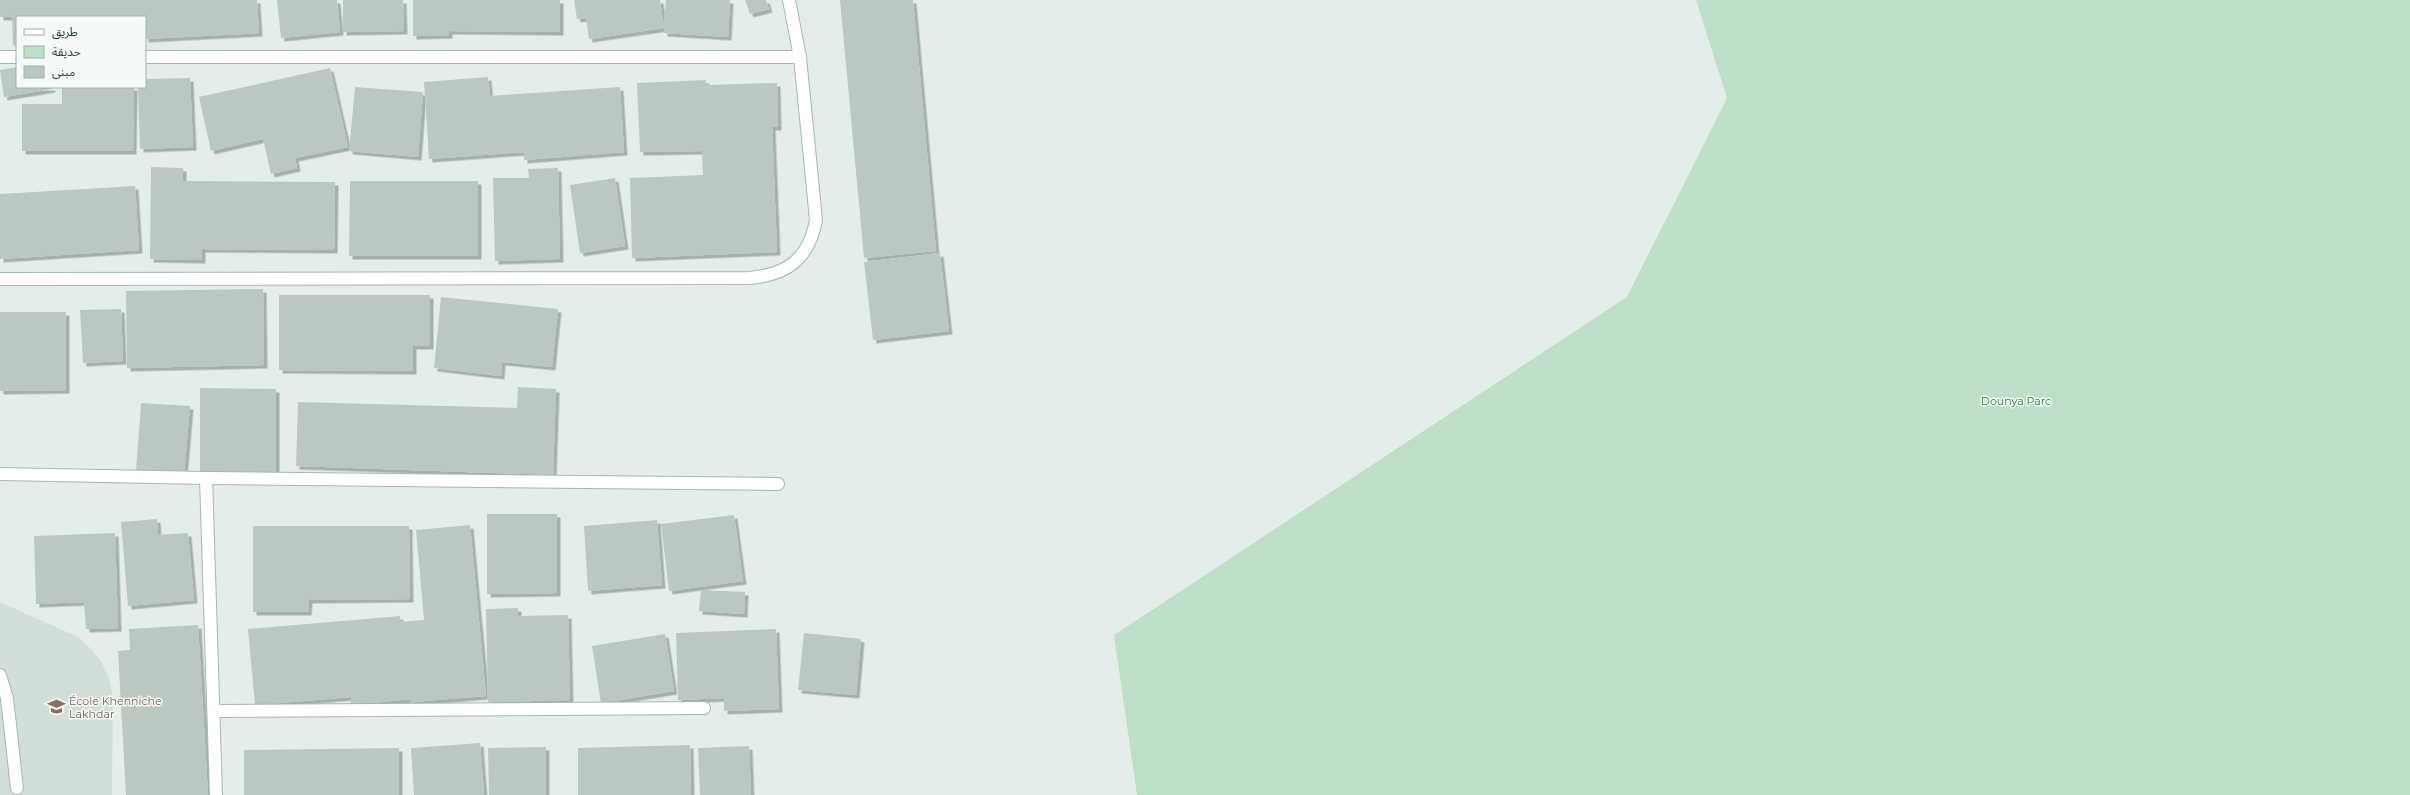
<svg xmlns="http://www.w3.org/2000/svg" width="2410" height="795" font-family="Montserrat,'Noto Sans Arabic',sans-serif">
	<defs>
		<filter id="shadow"><feDropShadow dx="3.5" dy="3.5" stdDeviation="0" flood-color="#0004"/></filter>
	</defs>
	<rect width="100%" height="100%" fill="#e4eee9"/>
	<polygon fill="#d2ded8" points="0,602 78,637 90,648 101,661 109,679 113,697 112,795 0,795"/>
	<polygon fill="#bddfc6" points="1696,0 2410,0 2410,795 1137,795 1114,635 1627,297 1727,98"/>
	<g fill="#b9c9c2" filter="url(#shadow)">
		<polygon points="0,0 257,0 259,33 145,39 145,17 17,17 17,45 13,46 12,17 0,17"/>
		<polygon points="277,0 337,0 340,32 281,38"/>
		<polygon points="343,0 403,0 404,31 343,32"/>
		<polygon points="413,0 560,0 560,32 449,31 449,35 413,36"/>
		<polygon points="574,0 660,0 664,28 666,0 730,0 728,37 664,33 664,28 589,39 586,18 577,19"/>
		<polygon points="745,0 766,0 769,9 750,14"/>
		<polygon points="840,0 913,0 936,251 864,258"/>
		<polygon points="17,67 17,87 52,87 52,89 4,97 0,70"/>
		<polygon points="330,68 348,147 295,158 297,168 271,174 263,139 211,151 199,97"/>
		<polygon points="488,77 490,96 620,87 624,152 524,160 524,152 429,159 424,82"/>
		<polygon points="190,78 193,147 140,149 138,87 145,87 145,79"/>
		<polygon points="706,80 706,85 777,83 778,127 772,127 777,252 632,258 630,178 703,175 702,151 640,152 637,83"/>
		<polygon points="62,87 134,87 133,151 22,151 22,104 62,104"/>
		<polygon points="355,87 423,92 418,157 349,151"/>
		<polygon points="151,167 183,168 183,181 335,182 334,250 202,249 202,260 150,259"/>
		<polygon points="558,168 560,259 495,261 493,178 529,178 528,169"/>
		<polygon points="615,178 625,246 580,253 570,185"/>
		<polygon points="350,181 478,181 478,256 349,256"/>
		<polygon points="135,186 139,250 0,259 0,194"/>
		<polygon points="940,253 949,331 873,340 864,262"/>
		<polygon points="263,289 264,365 127,368 126,291"/>
		<polygon points="279,295 430,295 430,346 413,346 413,371 279,370"/>
		<polygon points="441,297 558,309 552,367 502,362 501,376 434,368"/>
		<polygon points="121,309 123,361 83,363 80,310"/>
		<polygon points="0,312 66,312 66,390 0,391"/>
		<polygon points="518,387 556,389 553,475 296,466 298,402 517,408"/>
		<polygon points="200,388 276,389 276,472 200,472"/>
		<polygon points="141,403 190,406 184,474 136,470"/>
		<polygon points="487,514 557,514 557,593 487,594"/>
		<polygon points="734,515 743,581 669,591 661,524"/>
		<polygon points="157,519 158,535 188,533 194,600 128,606 121,522"/>
		<polygon points="657,520 662,585 588,591 584,526"/>
		<polygon points="470,525 486,696 411,702 411,699 351,705 351,697 255,705 248,629 400,616 400,622 424,620 416,530"/>
		<polygon points="253,526 409,526 410,599 309,600 308,612 253,612"/>
		<polygon points="115,533 118,628 86,629 84,602 36,604 34,536"/>
		<polygon points="701,590 745,592 744,614 699,611"/>
		<polygon points="518,608 518,616 568,615 570,700 488,702 486,609"/>
		<polygon points="198,625 208,795 126,795 118,651 130,650 129,629"/>
		<polygon points="776,629 779,709 724,711 724,698 678,700 676,633"/>
		<polygon points="804,633 861,639 856,695 798,690"/>
		<polygon points="665,634 674,691 601,703 592,646"/>
		<polygon points="480,743 484,795 414,795 411,748"/>
		<polygon points="690,745 691,795 578,795 578,748"/>
		<polygon points="749,746 751,795 700,795 698,748"/>
		<polygon points="546,747 546,795 489,795 488,748"/>
		<polygon points="399,748 399,795 244,795 244,750"/>
	</g>
	<g fill="none" stroke-linecap="round" stroke-linejoin="round">
		<defs>
			<g id="minor">
				<polyline points="0,57 17,57"/>
				<polyline points="145,57 800,57"/>
				<path d="M0 279 749 278C787 275 809 259 816 220L800 57 789 0"/>
				<polyline points="0,474 206,478 778,484"/>
				<polyline points="206,478 216,795"/>
				<polyline points="0,675 7,698 17,788"/>
				<polyline points="214,711 704,708"/>
			</g>
		</defs>
		<use href="#minor" stroke="#a6b6b0" stroke-width="14"/>
		<use href="#minor" stroke="#fff" stroke-width="12"/>
	</g>
	<defs>
		<symbol id="school-bare" viewBox="-9 -9 18 18"><path d="M0-5L7-2L0 1L-7-2ZM-4 1L0 2.5L4 1V4Q0 6-4 4Z" fill="#8d6e63" stroke="#f5faf7" stroke-width="2.5" paint-order="stroke"/></symbol>
	</defs>
	<g fill-rule="evenodd">
		<use href="#school-bare" x="44" y="694" width="25" height="25"/>
	</g>
	<g text-anchor="middle" dominant-baseline="central" stroke-width="3" stroke-linejoin="round" paint-order="stroke">
		<g font-size="11" fill="#2c7848" stroke="#f5faf7">
			<text x="2016" y="401">Dounya Parc</text>
		</g>
		<g font-size="11" fill="#785e54" stroke="#f5faf7" text-anchor="start">
			<text x="69" y="701">École Khenniche<tspan x="69" dy="13">Lakhdar</tspan></text>
		</g>
	</g>
	<rect x="16" y="16" width="130" height="72" fill="#f5faf7" stroke="#a1b0ab"/>
	<rect x="24" y="29" width="20" height="6" fill="#ffffff" stroke="#a1b0ab"/>
	<text x="52" y="36" font-size="12" fill="#234038">طريق</text>
	<rect x="24" y="46" width="20" height="12" fill="#bddfc6" stroke="#a1b0ab"/>
	<text x="52" y="56" font-size="12" fill="#234038">حديقة</text>
	<rect x="24" y="66" width="20" height="12" fill="#b9c9c2" stroke="#a1b0ab"/>
	<text x="52" y="76" font-size="12" fill="#234038">مبنى</text>
</svg>
